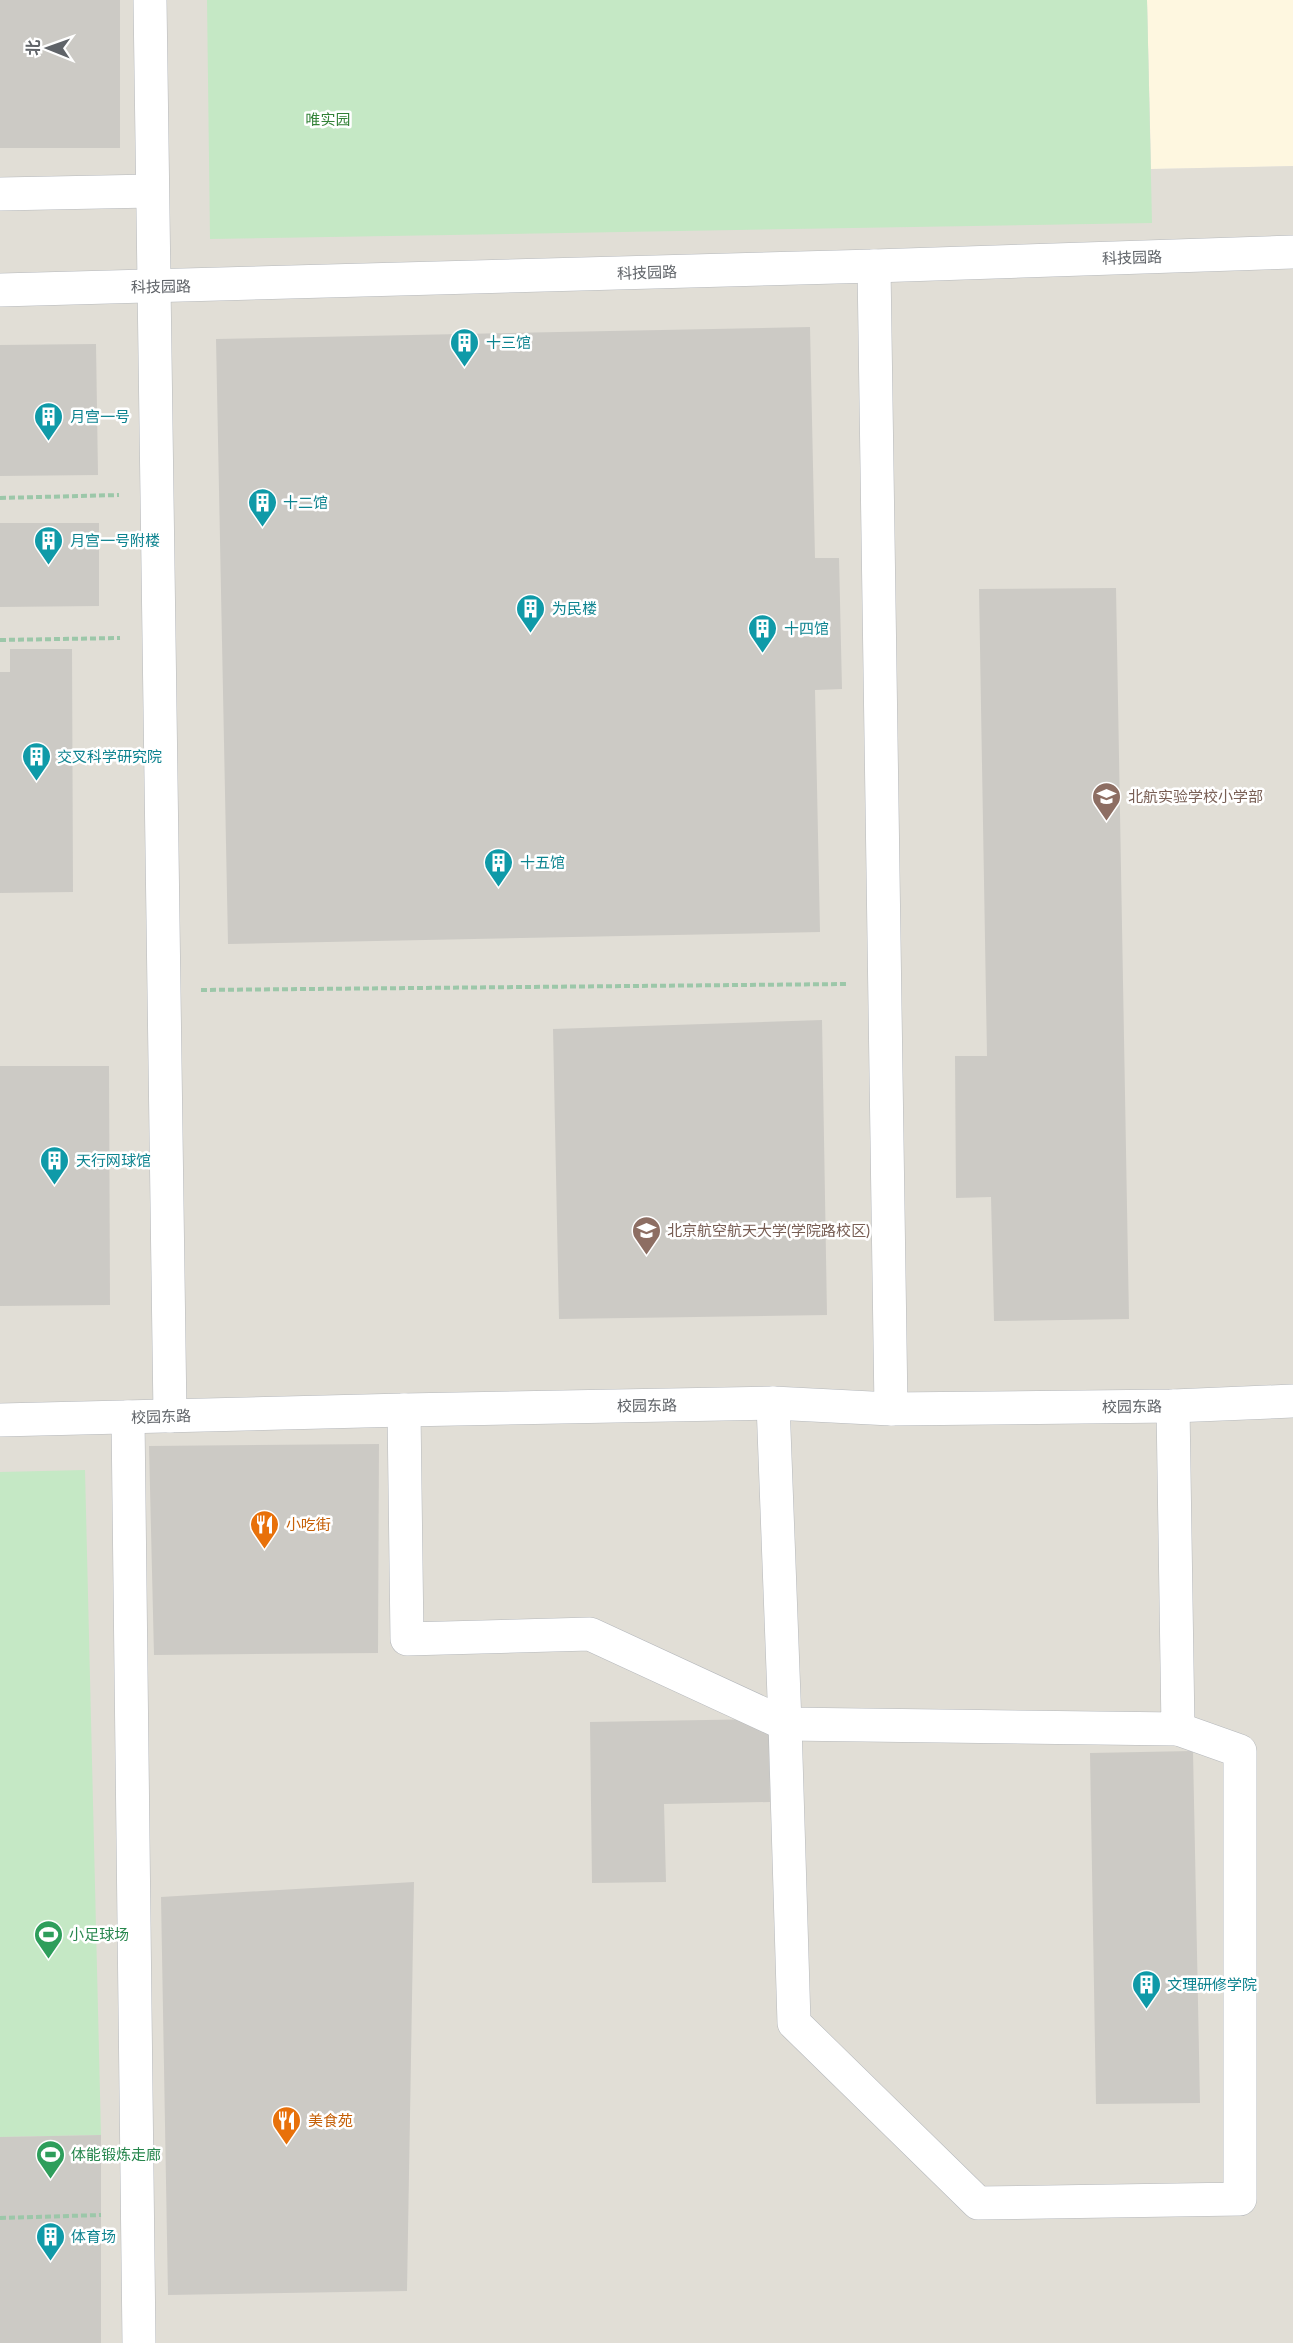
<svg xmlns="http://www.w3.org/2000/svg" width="1293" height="2343" font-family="Lato,'Noto Sans SC',sans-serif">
	<rect width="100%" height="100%" fill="#f1efe8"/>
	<polygon fill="#fef7e0" points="1147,0 1293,0 1293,166 1151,169"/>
	<polygon fill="#e1ded6" points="0,0 1147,0 1151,169 1293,166 1293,2343 0,2343"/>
	<g fill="#c5e8c5">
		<polygon points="207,0 1147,0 1152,223 210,239"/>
		<polygon points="85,1470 101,2135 0,2137 0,1472"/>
	</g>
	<g fill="#cccac5">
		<rect x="0" y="0" width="120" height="148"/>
		<polygon points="810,327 815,558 839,558 842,689 815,690 820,932 228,944 216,339"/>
		<polygon points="96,344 98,475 0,476 0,345"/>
		<polygon points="0,523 99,523 99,606 0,607"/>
		<polygon points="1116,588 1129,1319 994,1321 991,1197 956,1198 955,1056 987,1056 979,589"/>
		<polygon points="10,649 72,649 73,892 0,893 0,672 10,672"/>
		<polygon points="822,1020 827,1315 559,1319 553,1029"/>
		<polygon points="0,1066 109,1066 110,1305 0,1306"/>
		<polygon points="379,1444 378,1653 154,1655 149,1446"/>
		<polygon points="769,1719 770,1802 664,1804 666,1882 592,1883 590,1722"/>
		<polygon points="1193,1751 1200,2103 1096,2104 1090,1753"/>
		<polygon points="414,1882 407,2291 168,2295 161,1897"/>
		<polygon points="101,2135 101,2343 0,2343 0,2137"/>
	</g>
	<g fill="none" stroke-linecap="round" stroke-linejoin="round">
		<defs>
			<g id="minor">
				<polyline points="150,0 170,1416"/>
				<polyline points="0,194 152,191"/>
				<polyline points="874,266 891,1409"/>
				<polyline points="0,290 874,266 1293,252"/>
				<polyline points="773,1403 785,1724 794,2023 978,2203 1240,2199 1240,1751 1178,1729"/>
				<polyline points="404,1410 407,1639 590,1634 785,1724 1178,1729 1173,1406"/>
				<polyline points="128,1417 139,2343"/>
				<polyline points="0,1420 404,1410 773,1403 891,1409 1173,1406 1293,1401"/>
			</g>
		</defs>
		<use href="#minor" stroke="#b5b8bc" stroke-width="34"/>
		<g stroke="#9cc7a9" stroke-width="4" stroke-dasharray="6 3" stroke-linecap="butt">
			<polyline points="0,498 119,495"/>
			<polyline points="0,640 120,638"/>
			<polyline points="201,990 847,984"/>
			<polyline points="0,2218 101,2215"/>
		</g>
		<use href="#minor" stroke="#fff" stroke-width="33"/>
	</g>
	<defs>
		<symbol id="building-pin" viewBox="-11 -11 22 30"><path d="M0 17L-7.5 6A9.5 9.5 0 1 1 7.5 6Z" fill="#0f9aa8" stroke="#fff"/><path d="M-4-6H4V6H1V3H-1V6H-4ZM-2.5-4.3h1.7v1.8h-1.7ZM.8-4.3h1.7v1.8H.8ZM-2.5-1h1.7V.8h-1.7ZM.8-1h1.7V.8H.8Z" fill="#fff"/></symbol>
		<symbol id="school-pin" viewBox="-11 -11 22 30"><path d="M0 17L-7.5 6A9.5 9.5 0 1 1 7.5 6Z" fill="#8d6e63" stroke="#fff"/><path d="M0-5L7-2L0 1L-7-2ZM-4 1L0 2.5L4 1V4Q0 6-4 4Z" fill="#fff"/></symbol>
		<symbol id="university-pin" viewBox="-11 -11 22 30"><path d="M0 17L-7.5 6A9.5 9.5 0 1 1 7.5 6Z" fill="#8d6e63" stroke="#fff"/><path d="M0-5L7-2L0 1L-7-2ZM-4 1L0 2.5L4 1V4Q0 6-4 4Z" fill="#fff"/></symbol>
		<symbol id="restaurant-pin" viewBox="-11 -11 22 30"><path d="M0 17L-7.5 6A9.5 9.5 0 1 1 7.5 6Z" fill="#e8710a" stroke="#fff"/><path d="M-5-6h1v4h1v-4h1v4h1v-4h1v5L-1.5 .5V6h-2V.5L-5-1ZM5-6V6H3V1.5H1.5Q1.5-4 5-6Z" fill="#fff"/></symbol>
		<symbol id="stadium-pin" viewBox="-11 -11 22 30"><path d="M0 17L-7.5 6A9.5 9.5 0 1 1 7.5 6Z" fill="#2e9e5b" stroke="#fff"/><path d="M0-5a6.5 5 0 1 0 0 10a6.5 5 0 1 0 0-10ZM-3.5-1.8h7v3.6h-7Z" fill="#fff"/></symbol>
	</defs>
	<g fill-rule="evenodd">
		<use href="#building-pin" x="448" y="326" width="33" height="45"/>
		<use href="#building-pin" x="32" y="400" width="33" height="45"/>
		<use href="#building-pin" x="246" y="486" width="33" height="45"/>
		<use href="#building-pin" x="32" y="524" width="33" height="45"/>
		<use href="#building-pin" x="514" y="592" width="33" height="45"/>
		<use href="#building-pin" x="746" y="612" width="33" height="45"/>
		<use href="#building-pin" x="20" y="740" width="33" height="45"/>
		<use href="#school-pin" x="1090" y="780" width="33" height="45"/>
		<use href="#building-pin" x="482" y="846" width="33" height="45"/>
		<use href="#building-pin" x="38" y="1144" width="33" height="45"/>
		<use href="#university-pin" x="630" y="1214" width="33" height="45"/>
		<use href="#restaurant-pin" x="248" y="1508" width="33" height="45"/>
		<use href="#stadium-pin" x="32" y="1918" width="33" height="45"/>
		<use href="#building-pin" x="1130" y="1968" width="33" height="45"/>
		<use href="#restaurant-pin" x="270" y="2104" width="33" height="45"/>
		<use href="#stadium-pin" x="34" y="2138" width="33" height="45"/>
		<use href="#building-pin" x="34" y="2220" width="33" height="45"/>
	</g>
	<g text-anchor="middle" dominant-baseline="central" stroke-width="5" stroke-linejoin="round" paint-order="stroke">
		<g font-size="15" fill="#348238" stroke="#fff">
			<text x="328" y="119">唯实园</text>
		</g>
		<g font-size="15" fill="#5f6368" stroke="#fff">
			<text transform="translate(1132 257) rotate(-2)">科技园路</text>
			<text transform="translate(647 272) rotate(-2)">科技园路</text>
			<text transform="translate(161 286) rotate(-1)">科技园路</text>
			<text transform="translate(647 1405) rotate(-1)">校园东路</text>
			<text transform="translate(1132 1406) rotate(-1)">校园东路</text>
			<text transform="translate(161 1416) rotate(-2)">校园东路</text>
		</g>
		<g font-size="15" fill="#0d838f" stroke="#fff" text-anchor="start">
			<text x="486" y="342">十三馆</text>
			<text x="70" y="416">月宫一号</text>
			<text x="283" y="502">十二馆</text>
			<text x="70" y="540">月宫一号附楼</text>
			<text x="552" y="608">为民楼</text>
			<text x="784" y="628">十四馆</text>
			<text x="57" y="756">交叉科学研究院</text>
			<text x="520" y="862">十五馆</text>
			<text x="76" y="1160">天行网球馆</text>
			<text x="1167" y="1984">文理研修学院</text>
			<text x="71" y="2236">体育场</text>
		</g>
		<g font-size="15" fill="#785e54" stroke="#fff" text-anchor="start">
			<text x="1128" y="796">北航实验学校小学部</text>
			<text x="667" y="1230">北京航空航天大学(学院路校区)</text>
		</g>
		<g font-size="15" fill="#c56008" stroke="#fff" text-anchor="start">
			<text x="286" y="1524">小吃街</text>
			<text x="308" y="2120">美食苑</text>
		</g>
		<g font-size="15" fill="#27864d" stroke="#fff" text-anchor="start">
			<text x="69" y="1934">小足球场</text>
			<text x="71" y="2154">体能锻炼走廊</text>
		</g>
	</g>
	<g transform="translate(48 48) rotate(271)" stroke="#ffffff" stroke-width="4.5" paint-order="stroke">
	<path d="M0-4.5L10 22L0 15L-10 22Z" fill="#5f6368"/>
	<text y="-9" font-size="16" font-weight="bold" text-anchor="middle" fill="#5f6368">北</text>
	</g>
</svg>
